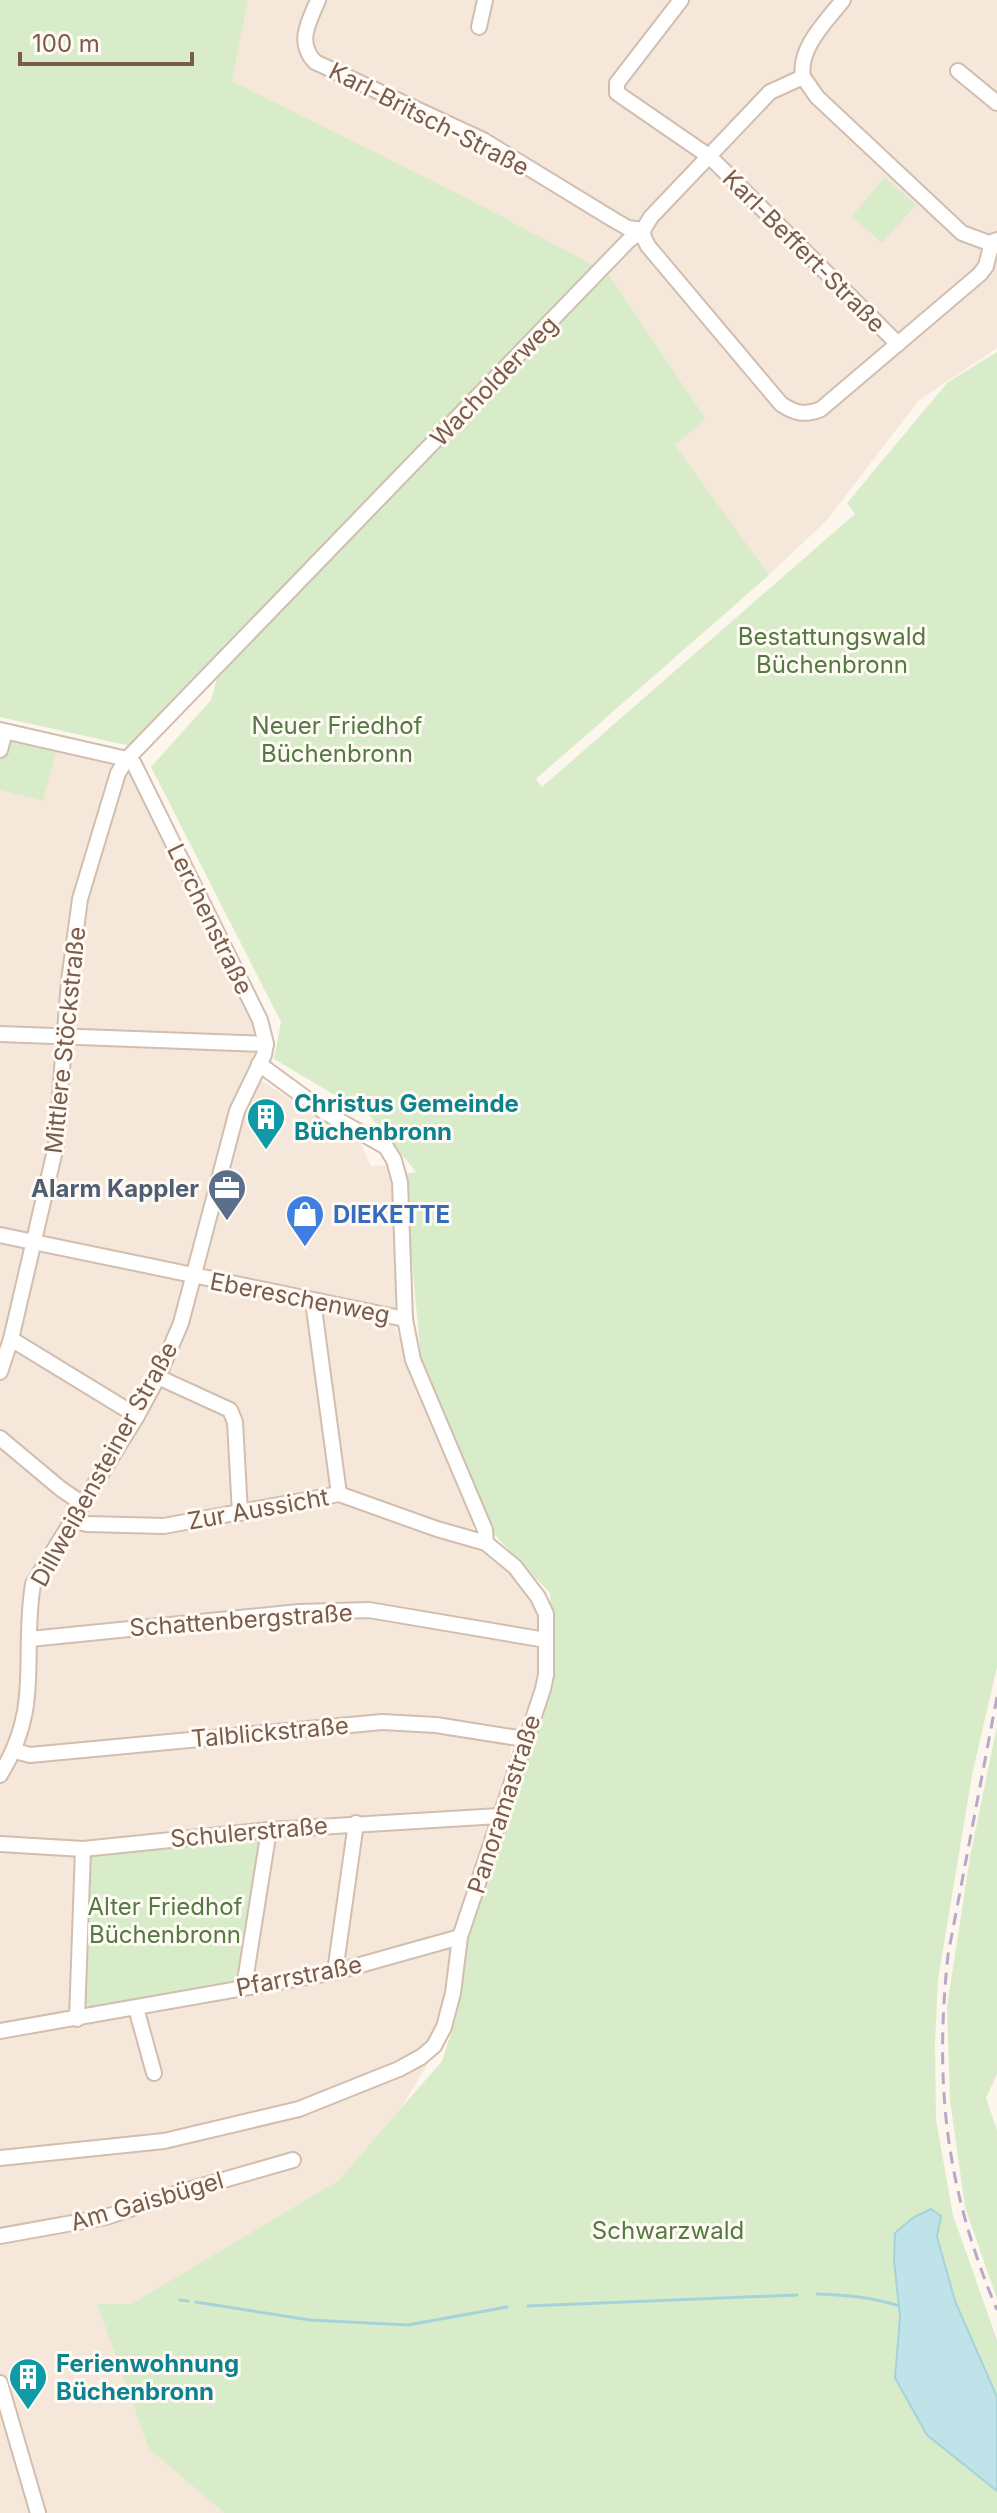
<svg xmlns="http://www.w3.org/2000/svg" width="997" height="2513" font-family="Inter,sans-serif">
	<rect width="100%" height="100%" fill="#fdf6ec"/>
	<g fill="#f5e8da">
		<polygon points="247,0 997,0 997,348 919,400 827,520 769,575 674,444 706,419 607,272 469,199 231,81"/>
		<polygon points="0,737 109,760 132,775 228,966 255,1029 253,1058 246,1071 361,1144 371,1166 389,1165 394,1199 399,1297 394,1325 474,1524 469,1547 498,1557 537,1603 541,1676 511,1746 509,1783 467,1933 457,2015 397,2115 339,2180 131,2304 98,2304 149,2449 224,2513 0,2513"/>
	</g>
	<g fill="#d8ecc9">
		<polygon points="0,0 248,0 232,81 469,199 607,272 706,419 675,445 769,575 536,779 542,787 855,514 847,503 948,382 997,352 997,1667 972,1775 938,1979 935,2045 936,2120 953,2215 997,2340 997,2513 224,2513 149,2449 97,2304 131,2304 339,2180 442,2061 457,2015 467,1933 551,1669 550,1593 493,1533 421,1360 404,1174 416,1172 370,1116 274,1059 281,1022 151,767 211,700 218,675 346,543 338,536 130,746 0,717"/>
		<polygon points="885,177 916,205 882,243 852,216"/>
		<polygon points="5,732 58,743 43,801 0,790 0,750"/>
		<polygon points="997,1726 997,2074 986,2098 997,2130 997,2299 965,2207 950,2100 947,2007 970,1857"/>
		<polygon points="265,1834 239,1984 82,2011 86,1852"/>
	</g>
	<polygon fill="#bfe3e8" stroke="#a5d3da" stroke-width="2" points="931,2209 941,2216 937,2237 955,2301 997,2397 997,2491 927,2435 895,2378 900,2317 894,2260 895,2233 914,2217"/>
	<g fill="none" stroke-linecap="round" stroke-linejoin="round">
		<g stroke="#a5d3da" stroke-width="3">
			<path d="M817 2294C846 2295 872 2297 899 2306"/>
			<polyline points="180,2300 188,2301"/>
			<polyline points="196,2302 310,2320 408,2325 507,2307"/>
			<polyline points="528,2306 797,2295"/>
		</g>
		<defs>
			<g id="minor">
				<path d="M318 0C309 22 296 42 315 62L483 140 614 220 628 228 643 230 644 238 648 246 781 404C794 413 805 416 821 409L980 274 986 266 992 242 997 240"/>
				<polyline points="681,0 617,83 617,93 710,157 898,344"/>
				<polyline points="479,27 485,0"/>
				<polyline points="958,71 997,103"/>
				<polyline points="803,77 817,97 962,233 997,246"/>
				<path d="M0 730 127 759 134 764 260 1020 266 1044 264 1055 237 1111 181 1323 158 1377 137 1416 33 1584C21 1657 43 1706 0 1775"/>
				<polyline points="0,750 5,732"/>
				<polyline points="0,1034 266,1044"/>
				<polyline points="0,1235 405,1319"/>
				<polyline points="313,1301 339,1494"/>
				<polyline points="11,1339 137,1416"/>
				<path d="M0 1372 11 1339 56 1146 69 981 80 899 118 773 127 759 629 240 643 230 651 217 770 92 803 77C798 48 826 22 843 0"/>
				<polyline points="158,1377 230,1410 235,1422 240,1513"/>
				<polyline points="0,1438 61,1489 83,1504"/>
				<polyline points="72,1520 87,1524 164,1526 339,1494 437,1529 486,1543"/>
				<polyline points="30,1639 299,1612 369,1610 546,1640"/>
				<polyline points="15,1751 30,1755 382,1722 436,1725 524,1739"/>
				<polyline points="0,1844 83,1849 269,1830 499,1816"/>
				<polyline points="335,1972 356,1823"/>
				<polyline points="244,1987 269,1830"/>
				<polyline points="136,2008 154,2073"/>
				<polyline points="77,2019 83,1849"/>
				<polyline points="0,2031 335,1972 460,1937"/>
				<polyline points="0,2158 164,2141 299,2109 399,2069 421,2057 434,2046 444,2027 453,1993 460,1937 543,1689 546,1675 546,1614 538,1597 515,1567 486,1543 485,1530 413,1360 405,1319 400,1182 394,1160 386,1147 326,1113 259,1064"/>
				<polyline points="0,2236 106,2217 178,2193 293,2160"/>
				<polyline points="0,2383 38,2513"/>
			</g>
		</defs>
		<use href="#minor" stroke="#d1beb0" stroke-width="18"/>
		<use href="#minor" stroke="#fff" stroke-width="14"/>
		<path stroke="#b9a8c9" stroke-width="3" stroke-dasharray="12 8" stroke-linecap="butt" d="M997 1697 948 1955C934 2085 946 2189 997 2310"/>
	</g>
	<defs>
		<symbol id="building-pin" viewBox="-11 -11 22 30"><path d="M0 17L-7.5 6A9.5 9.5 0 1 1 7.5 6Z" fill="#0f9aa8" stroke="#fffaf3"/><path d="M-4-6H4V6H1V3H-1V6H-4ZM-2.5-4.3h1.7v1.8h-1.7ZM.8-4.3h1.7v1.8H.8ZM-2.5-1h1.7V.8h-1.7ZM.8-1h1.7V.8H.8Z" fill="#fff"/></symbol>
		<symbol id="office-pin" viewBox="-11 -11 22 30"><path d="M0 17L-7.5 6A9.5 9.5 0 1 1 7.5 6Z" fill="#5c6f8a" stroke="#fffaf3"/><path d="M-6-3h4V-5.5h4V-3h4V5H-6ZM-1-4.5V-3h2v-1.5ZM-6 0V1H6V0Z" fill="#fff"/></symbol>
		<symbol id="shop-pin" viewBox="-11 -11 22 30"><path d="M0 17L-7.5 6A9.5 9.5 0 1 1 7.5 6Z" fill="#3f7fe0" stroke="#fffaf3"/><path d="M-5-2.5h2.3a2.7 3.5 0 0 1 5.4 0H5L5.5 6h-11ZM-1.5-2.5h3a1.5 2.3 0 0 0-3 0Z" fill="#fff"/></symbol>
	</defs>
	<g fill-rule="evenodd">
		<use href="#building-pin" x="244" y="1095" width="44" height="60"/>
		<use href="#office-pin" x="205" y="1166" width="44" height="60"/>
		<use href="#shop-pin" x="283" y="1192" width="44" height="60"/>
		<use href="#building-pin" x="6" y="2355" width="44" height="60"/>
	</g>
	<g text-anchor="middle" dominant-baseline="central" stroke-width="6" stroke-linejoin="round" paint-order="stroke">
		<g font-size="24" fill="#7a5c4d" stroke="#fffaf3">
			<text transform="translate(429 119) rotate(27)">Karl-Britsch-Straße</text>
			<text transform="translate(804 251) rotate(45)">Karl-Beffert-Straße</text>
			<text transform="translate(494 381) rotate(-46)">Wacholderweg</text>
			<text transform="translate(210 919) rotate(64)">Lerchenstraße</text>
			<text transform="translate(65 1040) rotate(-84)">Mittlere Stöckstraße</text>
			<text transform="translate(300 1298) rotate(11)">Ebereschenweg</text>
			<text transform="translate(104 1464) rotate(-61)">Dillweißensteiner Straße</text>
			<text transform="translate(258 1509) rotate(-10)">Zur Aussicht</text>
			<text transform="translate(241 1620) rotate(-4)">Schattenbergstraße</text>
			<text transform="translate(270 1732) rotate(-5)">Talblickstraße</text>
			<text transform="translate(504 1804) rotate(-72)">Panoramastraße</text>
			<text transform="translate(249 1832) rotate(-5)">Schulerstraße</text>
			<text transform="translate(299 1976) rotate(-11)">Pfarrstraße</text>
			<text transform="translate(147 2201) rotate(-16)">Am Gaisbügel</text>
		</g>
		<g font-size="24" fill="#537a41" stroke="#fffaf3">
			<text x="832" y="636">Bestattungswald<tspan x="832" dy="28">Büchenbronn</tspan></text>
			<text x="337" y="725">Neuer Friedhof<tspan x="337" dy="28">Büchenbronn</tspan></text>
			<text x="165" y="1906">Alter Friedhof<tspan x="165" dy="28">Büchenbronn</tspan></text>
			<text x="668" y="2230">Schwarzwald</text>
		</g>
		<g font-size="24" font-weight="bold" fill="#0d838f" stroke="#fffaf3" text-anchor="start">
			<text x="294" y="1103">Christus Gemeinde<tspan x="294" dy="28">Büchenbronn</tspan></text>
			<text x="56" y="2363">Ferienwohnung<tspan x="56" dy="28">Büchenbronn</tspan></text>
		</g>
		<g font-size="24" font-weight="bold" fill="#4e5e75" stroke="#fffaf3" text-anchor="end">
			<text x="199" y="1188">Alarm Kappler</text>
		</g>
		<g font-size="24" font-weight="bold" fill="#366cbe" stroke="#fffaf3" text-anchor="start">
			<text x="333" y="1214">DIEKETTE</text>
		</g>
	</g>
	<path d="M20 52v12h172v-12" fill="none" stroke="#7a5c4d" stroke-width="4"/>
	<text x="32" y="52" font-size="24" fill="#7a5c4d" stroke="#fffaf3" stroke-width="6" paint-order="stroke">100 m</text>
</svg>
